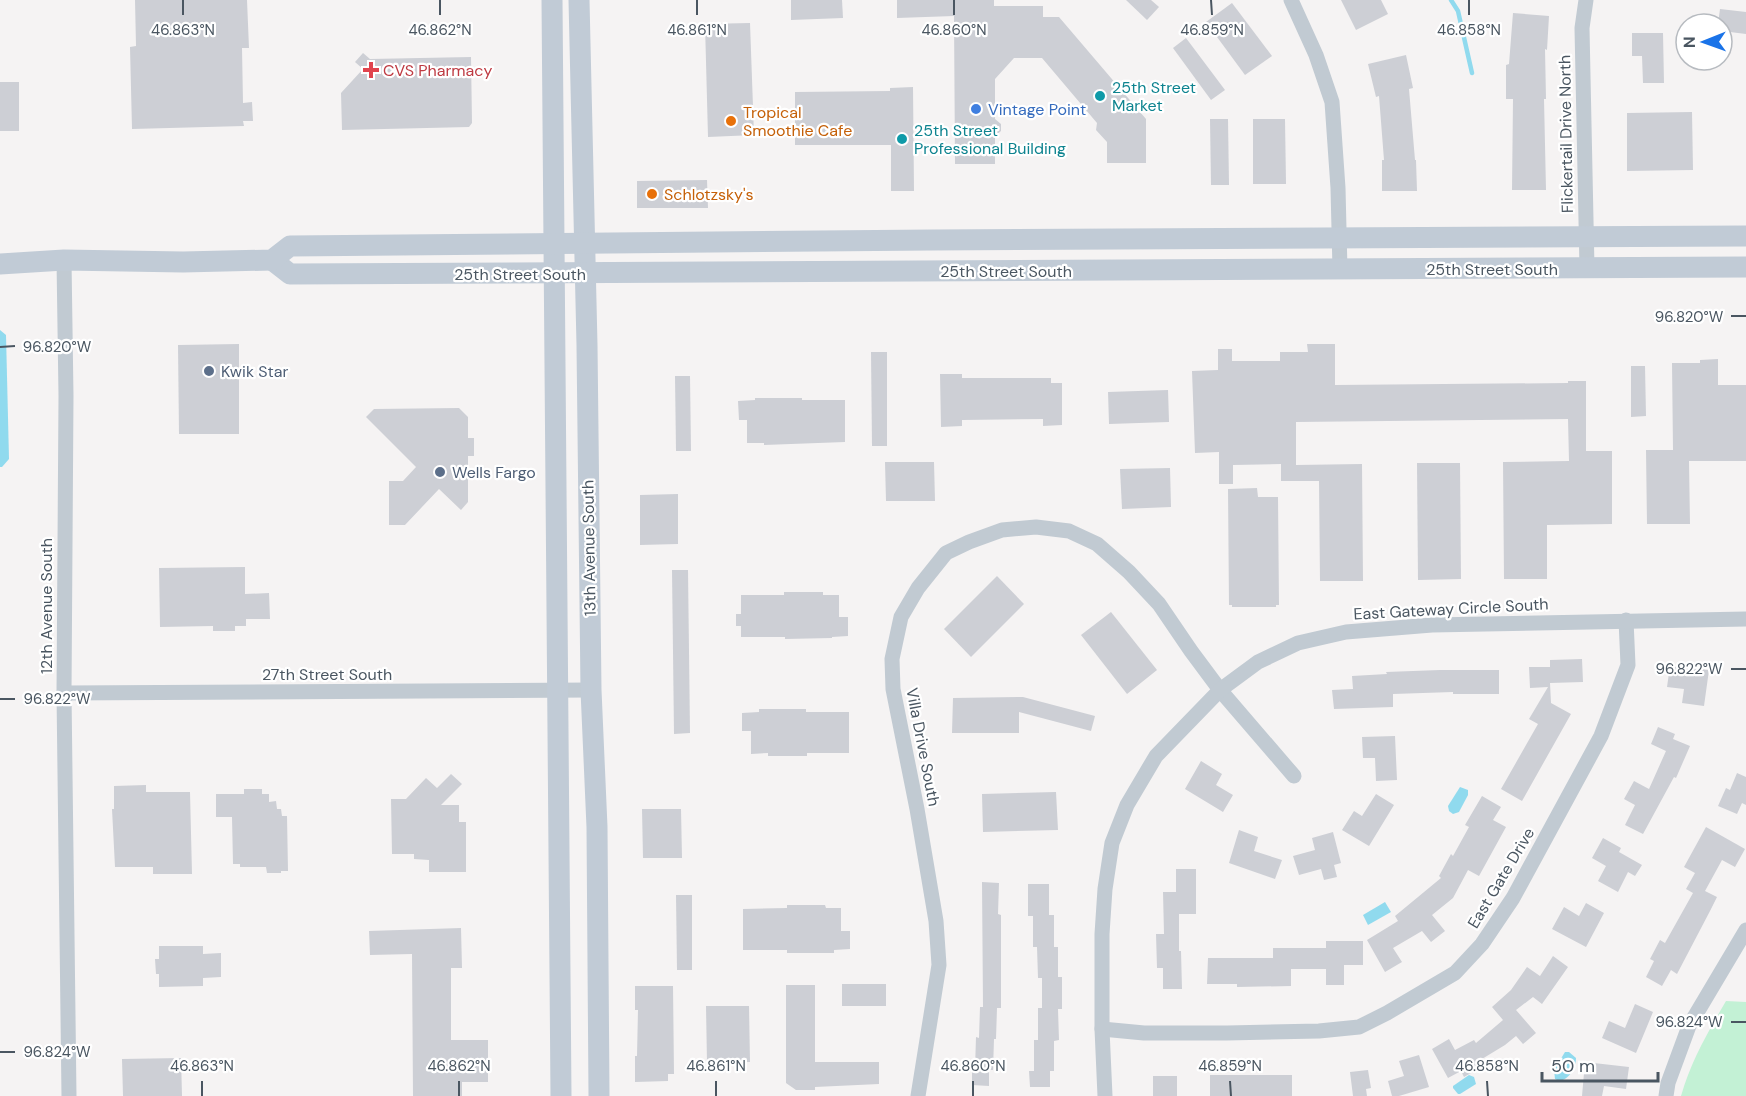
<svg xmlns="http://www.w3.org/2000/svg" width="1746" height="1096" font-family="'DM Sans',sans-serif">
	<rect width="100%" height="100%" fill="#f5f3f3"/>
	<path fill="#c3f1d5" d="M1726 1001 1746 1002V1096H1681C1691 1061 1708 1032 1726 1001Z"/>
	<g fill="#90daee">
		<polygon points="0,330 6,335 9,459 2,467 0,467"/>
		<polygon points="1460,787 1468,790 1468,795 1459,812 1453,814 1449,811 1448,806"/>
		<polygon points="1385,902 1391,912 1368,925 1363,915"/>
		<path d="M1565 1052H1569L1576 1058C1576 1067 1569 1080 1559 1081L1555 1079 1554 1070Z"/>
		<polygon points="1469,1075 1474,1077 1476,1084 1460,1094 1458,1094 1453,1088 1453,1086"/>
	</g>
	<g fill="none" stroke-linecap="round" stroke-linejoin="round">
		<polyline stroke="#90daee" stroke-width="4.5" points="1451,0 1458,11 1472,73"/>
	</g>
	<g fill="#cdcfd5">
		<polygon points="135,0 247,0 249,48 242,48 243,103 252,102 253,121 243,121 244,126 132,129 130,47 136,46"/>
		<polygon points="791,0 842,0 843,18 791,20"/>
		<polygon points="897,0 994,0 994,6 1043,6 1043,17 1059,17 1146,119 1146,163 1107,163 1107,142 1096,130 1097,123 1042,58 1014,58 995,79 995,119 1001,124 1001,131 995,136 995,164 955,164 954,16 897,18"/>
		<polygon points="1126,0 1151,0 1159,7 1147,20"/>
		<polygon points="1341,0 1381,0 1388,14 1356,30"/>
		<polygon points="1232,3 1272,56 1245,75 1206,22"/>
		<polygon points="1720,9 1746,12 1746,34 1722,31 1722,24 1718,24"/>
		<polygon points="1513,13 1549,16 1547,50 1545,49 1546,99 1544,99 1546,190 1512,190 1513,99 1506,99 1506,65 1509,64"/>
		<polygon points="750,23 754,135 708,137 705,24"/>
		<polygon points="1632,33 1663,33 1664,83 1643,83 1642,56 1632,56"/>
		<polygon points="1186,38 1225,90 1211,100 1173,48"/>
		<polygon points="363,53 370,59 471,57 472,123 469,127 342,130 341,93 363,69 355,62"/>
		<polygon points="1406,55 1413,88 1409,89 1415,160 1416,160 1417,191 1382,191 1382,160 1384,160 1379,96 1376,97 1368,64"/>
		<rect x="0" y="82" width="19" height="49"/>
		<polygon points="913,87 914,191 891,191 891,145 795,145 795,92 890,91 890,88"/>
		<polygon points="1692,112 1693,170 1627,171 1627,113"/>
		<polygon points="1210,119 1228,119 1229,185 1211,185"/>
		<polygon points="1253,119 1285,119 1286,184 1253,184"/>
		<polygon points="707,180 708,208 637,208 637,181"/>
		<polygon points="239,344 239,434 179,434 178,345"/>
		<polygon points="1307,344 1335,344 1335,385 1568,383 1568,381 1586,381 1586,451 1612,451 1612,524 1547,525 1547,579 1504,579 1503,462 1569,461 1568,419 1296,422 1296,465 1362,464 1363,581 1320,581 1319,481 1281,481 1281,464 1233,465 1233,484 1219,484 1219,452 1195,453 1192,371 1218,370 1218,349 1232,349 1232,361 1280,361 1280,352 1308,352"/>
		<polygon points="871,352 887,352 887,446 872,446"/>
		<polygon points="1718,359 1718,385 1746,385 1746,461 1689,461 1690,524 1647,524 1646,450 1673,450 1672,363 1700,363 1700,360"/>
		<polygon points="1631,366 1645,366 1646,416 1631,417"/>
		<polygon points="940,374 962,374 962,378 1051,378 1051,383 1062,383 1062,425 1043,426 1043,419 962,420 962,426 941,427"/>
		<polygon points="675,376 690,376 691,451 676,451"/>
		<polygon points="1168,390 1169,422 1109,424 1108,392"/>
		<polygon points="755,398 802,398 802,400 845,400 845,442 764,445 764,443 747,443 747,420 739,420 738,401 755,400"/>
		<polygon points="459,408 468,417 468,438 474,438 474,456 468,456 468,502 461,510 439,489 405,525 389,525 389,481 403,481 416,467 366,417 374,409"/>
		<polygon points="885,462 934,462 935,501 886,501"/>
		<polygon points="1417,463 1460,463 1461,579 1418,580"/>
		<polygon points="1170,468 1171,507 1122,509 1120,469"/>
		<polygon points="1257,488 1258,497 1278,497 1279,605 1276,605 1276,607 1232,607 1232,605 1229,605 1228,489"/>
		<polygon points="678,494 678,544 640,545 640,495"/>
		<polygon points="245,567 245,594 269,593 270,619 246,619 246,626 235,626 235,631 213,631 213,626 160,627 159,568"/>
		<polygon points="672,570 688,570 690,733 674,734"/>
		<polygon points="997,576 1024,604 971,657 944,629"/>
		<polygon points="784,592 823,592 823,595 839,595 839,617 848,617 848,636 832,637 832,638 785,639 785,637 741,637 741,626 736,626 736,614 741,614 741,595 784,595"/>
		<polygon points="1111,612 1157,670 1127,694 1081,635"/>
		<polygon points="1582,659 1583,682 1550,683 1551,703 1571,714 1522,801 1501,789 1538,724 1529,719 1548,687 1530,688 1529,667 1550,667 1550,660"/>
		<polygon points="1670,666 1709,670 1704,706 1682,703 1684,689 1667,687"/>
		<polygon points="1440,670 1499,670 1499,694 1453,694 1453,692 1393,694 1393,707 1334,709 1332,690 1353,689 1352,676 1387,674 1386,672"/>
		<polygon points="1023,697 1095,716 1091,731 1019,712 1019,733 952,733 953,698"/>
		<polygon points="759,709 806,709 806,712 849,712 849,753 807,753 807,756 768,756 768,753 751,754 751,731 742,731 742,713 759,712"/>
		<polygon points="1658,727 1675,734 1673,739 1690,746 1676,778 1674,777 1643,834 1625,825 1635,805 1624,799 1634,781 1649,789 1666,751 1651,744"/>
		<polygon points="1395,736 1397,780 1376,781 1375,758 1363,758 1362,737"/>
		<polygon points="1201,761 1222,774 1216,785 1233,795 1223,812 1185,789"/>
		<polygon points="1737,773 1746,777 1746,805 1742,803 1737,814 1718,806 1726,788 1730,790"/>
		<polygon points="451,774 462,784 441,805 459,805 459,822 466,822 466,872 429,872 429,860 414,859 414,854 392,854 391,799 406,799 426,778 437,788"/>
		<polygon points="146,785 146,792 190,792 192,874 153,874 153,867 115,867 112,809 114,809 114,786"/>
		<polygon points="244,789 262,789 262,794 269,794 269,802 276,801 277,809 281,809 282,816 287,816 288,871 281,871 281,873 267,873 266,867 240,867 240,864 233,864 232,817 216,817 216,794 244,794"/>
		<polygon points="1056,792 1058,830 983,832 982,794"/>
		<polygon points="1376,794 1394,805 1369,846 1342,830 1354,811 1362,816"/>
		<polygon points="1482,796 1501,807 1493,820 1506,827 1479,876 1468,870 1453,898 1432,915 1445,931 1431,942 1422,931 1393,948 1402,962 1385,972 1367,940 1398,921 1395,916 1441,878 1439,876 1451,854 1453,856 1469,827 1465,825"/>
		<polygon points="642,809 681,809 682,858 643,858"/>
		<polygon points="1706,827 1745,849 1735,867 1722,860 1705,891 1717,897 1710,911 1677,974 1671,970 1662,986 1646,977 1654,961 1650,959 1660,940 1665,943 1693,893 1686,889 1695,873 1684,867"/>
		<polygon points="1239,830 1258,837 1254,851 1282,860 1275,879 1229,863"/>
		<polygon points="1333,832 1341,863 1334,865 1337,877 1324,880 1321,869 1299,875 1293,856 1315,850 1312,838"/>
		<polygon points="1603,838 1621,848 1619,852 1642,865 1635,876 1628,872 1618,892 1598,881 1606,866 1592,858"/>
		<polygon points="1176,869 1196,869 1196,914 1179,914 1179,951 1181,951 1182,989 1163,989 1163,968 1157,968 1156,934 1164,934 1163,892 1176,892"/>
		<polygon points="982,882 999,883 998,914 1001,915 1001,1008 997,1008 996,1039 994,1039 993,1070 989,1070 989,1086 972,1085 972,1068 975,1069 976,1037 979,1038 980,1007 983,1007"/>
		<polygon points="1028,884 1049,884 1049,915 1054,915 1054,947 1058,947 1058,977 1062,977 1062,1009 1058,1009 1059,1040 1054,1041 1054,1071 1050,1071 1050,1087 1030,1087 1029,1071 1034,1071 1034,1040 1038,1040 1038,1008 1042,1008 1042,978 1038,978 1037,947 1033,947 1033,916 1028,916"/>
		<polygon points="676,895 692,895 692,970 677,970"/>
		<polygon points="1586,903 1604,913 1586,947 1552,929 1564,907 1579,916"/>
		<polygon points="787,905 825,905 826,908 841,908 841,931 850,931 850,949 834,950 834,953 787,953 787,950 743,950 743,909 787,908"/>
		<polygon points="461,928 462,968 451,968 451,1040 488,1040 488,1082 462,1082 462,1096 413,1096 412,954 370,955 369,931"/>
		<polygon points="1326,941 1363,941 1363,965 1344,965 1344,985 1326,985 1326,969 1291,969 1291,986 1237,987 1237,984 1207,984 1208,958 1273,958 1273,948 1326,948"/>
		<polygon points="159,946 203,946 203,954 221,953 221,977 203,978 203,986 159,987 159,974 156,974 155,959 159,959"/>
		<polygon points="1553,956 1568,967 1542,1004 1533,997 1516,1010 1536,1033 1523,1044 1516,1036 1505,1045 1477,1062 1480,1068 1464,1077 1461,1071 1448,1078 1432,1049 1449,1039 1455,1050 1474,1040 1476,1043 1503,1020 1492,1007 1511,990 1527,967 1540,976"/>
		<rect x="842" y="984" width="44" height="22"/>
		<polygon points="786,985 815,985 815,1062 879,1062 879,1084 815,1087 815,1090 796,1090 786,1083"/>
		<polygon points="635,986 673,986 674,1074 668,1074 668,1081 635,1082 635,1056 637,1056 638,1010 635,1010"/>
		<polygon points="1635,1004 1653,1012 1636,1053 1602,1038 1609,1021 1625,1028"/>
		<polygon points="706,1006 749,1006 750,1062 707,1063"/>
		<polygon points="1419,1055 1429,1087 1399,1096 1392,1096 1388,1081 1404,1076 1399,1061"/>
		<polygon points="181,1058 182,1096 123,1096 122,1059"/>
		<polygon points="1585,1062 1629,1067 1626,1089 1604,1086 1602,1096 1582,1096"/>
		<polygon points="1368,1070 1371,1088 1366,1089 1367,1096 1353,1096 1350,1072"/>
		<rect x="1210" y="1075" width="82" height="21"/>
		<rect x="1153" y="1076" width="24" height="20"/>
	</g>
	<g fill="none" stroke-linecap="round" stroke-linejoin="round">
		<g stroke="#c1cad2" stroke-width="15">
			<polyline points="1291,0 1316,55 1332,102 1338,188 1340,270"/>
			<polyline points="1586,0 1582,28 1587,268"/>
			<polyline points="64,260 66,396 64,693 69,1096"/>
			<polyline points="64,693 591,690"/>
			<polyline points="1102,1029 1144,1033 1227,1033 1319,1031 1359,1027 1387,1013 1455,973 1482,944 1513,898 1601,736 1628,665 1626,620"/>
			<polyline points="918,1096 939,965 936,921 917,809 893,689 892,659 901,617 918,588 946,553 969,542 1002,530 1036,527 1069,531 1097,544 1129,572 1159,604 1191,651 1220,690 1294,776"/>
			<polyline points="1105,1096 1102,1029 1102,934 1105,889 1112,843 1127,805 1156,756 1220,690 1258,662 1298,643 1346,632 1432,625 1746,619"/>
			<polyline points="1666,1096 1668,1083 1689,1026 1746,930"/>
		</g>
		<g stroke="#c1cbd6" stroke-width="21">
			<polyline points="552,0 561,1096"/>
			<polyline points="579,0 587,345 591,690 597,827 599,1096"/>
			<polyline points="272,260 290,274 1746,267"/>
			<polyline points="0,264 64,260 183,262 272,260 290,246 932,240 1746,236"/>
		</g>
	</g>
	<path fill="none" stroke="#4a5661" stroke-width="2" d="M183 0V15M440 0V15M697 0V15M954 0V15M1211 0 1212 15M1469 0V15M1731 316H1746M0 347 15 346M1731 669H1746M0 699H15M1731 1022H1746M0 1052H15M202 1081V1096M459 1081V1096M716 1081V1096M973 1081V1096M1230 1081 1231 1096M1487 1081 1488 1096"/>
	<path fill="#e0444e" stroke="#fff" stroke-width="2" d="M368 61h6v6h6v6h-6v6h-6v-6h-6v-6h6z"/>
	<g fill="#0f9aa8" stroke="#fff" stroke-width="2">
		<circle cx="1100" cy="96" r="6"/>
		<circle cx="902" cy="139" r="6"/>
	</g>
	<circle fill="#3f7fe0" stroke="#fff" stroke-width="2" cx="976" cy="109" r="6"/>
	<g fill="#e8710a" stroke="#fff" stroke-width="2">
		<circle cx="731" cy="121" r="6"/>
		<circle cx="652" cy="194" r="6"/>
	</g>
	<g fill="#5c6f8a" stroke="#fff" stroke-width="2">
		<circle cx="209" cy="371" r="6"/>
		<circle cx="440" cy="472" r="6"/>
	</g>
	<g text-anchor="middle" dominant-baseline="central" stroke-width="4.5" stroke-linejoin="round" paint-order="stroke">
		<g font-size="16" fill="#be3a42" stroke="#fff" text-anchor="start">
			<text x="383" y="70">CVS Pharmacy</text>
		</g>
		<g font-size="16" fill="#0d838f" stroke="#fff" text-anchor="start">
			<text x="1112" y="87">25th Street<tspan x="1112" dy="18">Market</tspan></text>
			<text x="914" y="130">25th Street<tspan x="914" dy="18">Professional Building</tspan></text>
		</g>
		<g font-size="16" fill="#366cbe" stroke="#fff" text-anchor="start">
			<text x="988" y="109">Vintage Point</text>
		</g>
		<g font-size="16" fill="#c56008" stroke="#fff" text-anchor="start">
			<text x="743" y="112">Tropical<tspan x="743" dy="18">Smoothie Cafe</tspan></text>
			<text x="664" y="194">Schlotzsky's</text>
		</g>
		<g font-size="16" fill="#4a5661" stroke="#fff">
			<text transform="translate(1566 134) rotate(-91)">Flickertail Drive North</text>
			<text x="1492" y="269">25th Street South</text>
			<text x="1006" y="271">25th Street South</text>
			<text x="520" y="274">25th Street South</text>
			<text transform="translate(589 548) rotate(-91)">13th Avenue South</text>
			<text transform="translate(46 606) rotate(-90)">12th Avenue South</text>
			<text transform="translate(1451 609) rotate(-3)">East Gateway Circle South</text>
			<text x="327" y="674">27th Street South</text>
			<text transform="translate(923 747) rotate(79)">Villa Drive South</text>
			<text transform="translate(1501 878) rotate(-59)">East Gate Drive</text>
		</g>
		<g font-size="16" fill="#4e5e75" stroke="#fff" text-anchor="start">
			<text x="221" y="371">Kwik Star</text>
			<text x="452" y="472">Wells Fargo</text>
		</g>
	</g>
	<g font-size="15" text-anchor="middle" fill="#4a5661" stroke="#fff" stroke-width="4.5" stroke-linejoin="round" paint-order="stroke">
		<text x="183" y="35">46.863°N</text>
		<text x="440" y="35">46.862°N</text>
		<text x="697" y="35">46.861°N</text>
		<text x="954" y="35">46.860°N</text>
		<text x="1212" y="35">46.859°N</text>
		<text x="1469" y="35">46.858°N</text>
		<text x="1689" y="322">96.820°W</text>
		<text x="57" y="352">96.820°W</text>
		<text x="1689" y="674">96.822°W</text>
		<text x="57" y="704">96.822°W</text>
		<text x="1689" y="1027">96.824°W</text>
		<text x="57" y="1057">96.824°W</text>
		<text x="202" y="1071">46.863°N</text>
		<text x="459" y="1071">46.862°N</text>
		<text x="716" y="1071">46.861°N</text>
		<text x="973" y="1071">46.860°N</text>
		<text x="1230" y="1071">46.859°N</text>
		<text x="1487" y="1071">46.858°N</text>
	</g>
	<g transform="translate(1704 42) rotate(269)"><circle r="28" fill="#ffffff" stroke="#b7bbc0" stroke-width="1.5"/>
	<path d="M0-4.5L10 22L0 15L-10 22Z" fill="#1a73e8"/>
	<text y="-9" font-size="16" font-weight="bold" text-anchor="middle" fill="#4a5661">N</text>
	</g>
	<path d="M1542 1072v9h116v-9" fill="none" stroke="#4a5661" stroke-width="3"/>
	<text x="1551" y="1072" font-size="18" fill="#4a5661" stroke="#ffffff" stroke-width="4.5" paint-order="stroke">50 m</text>
</svg>
